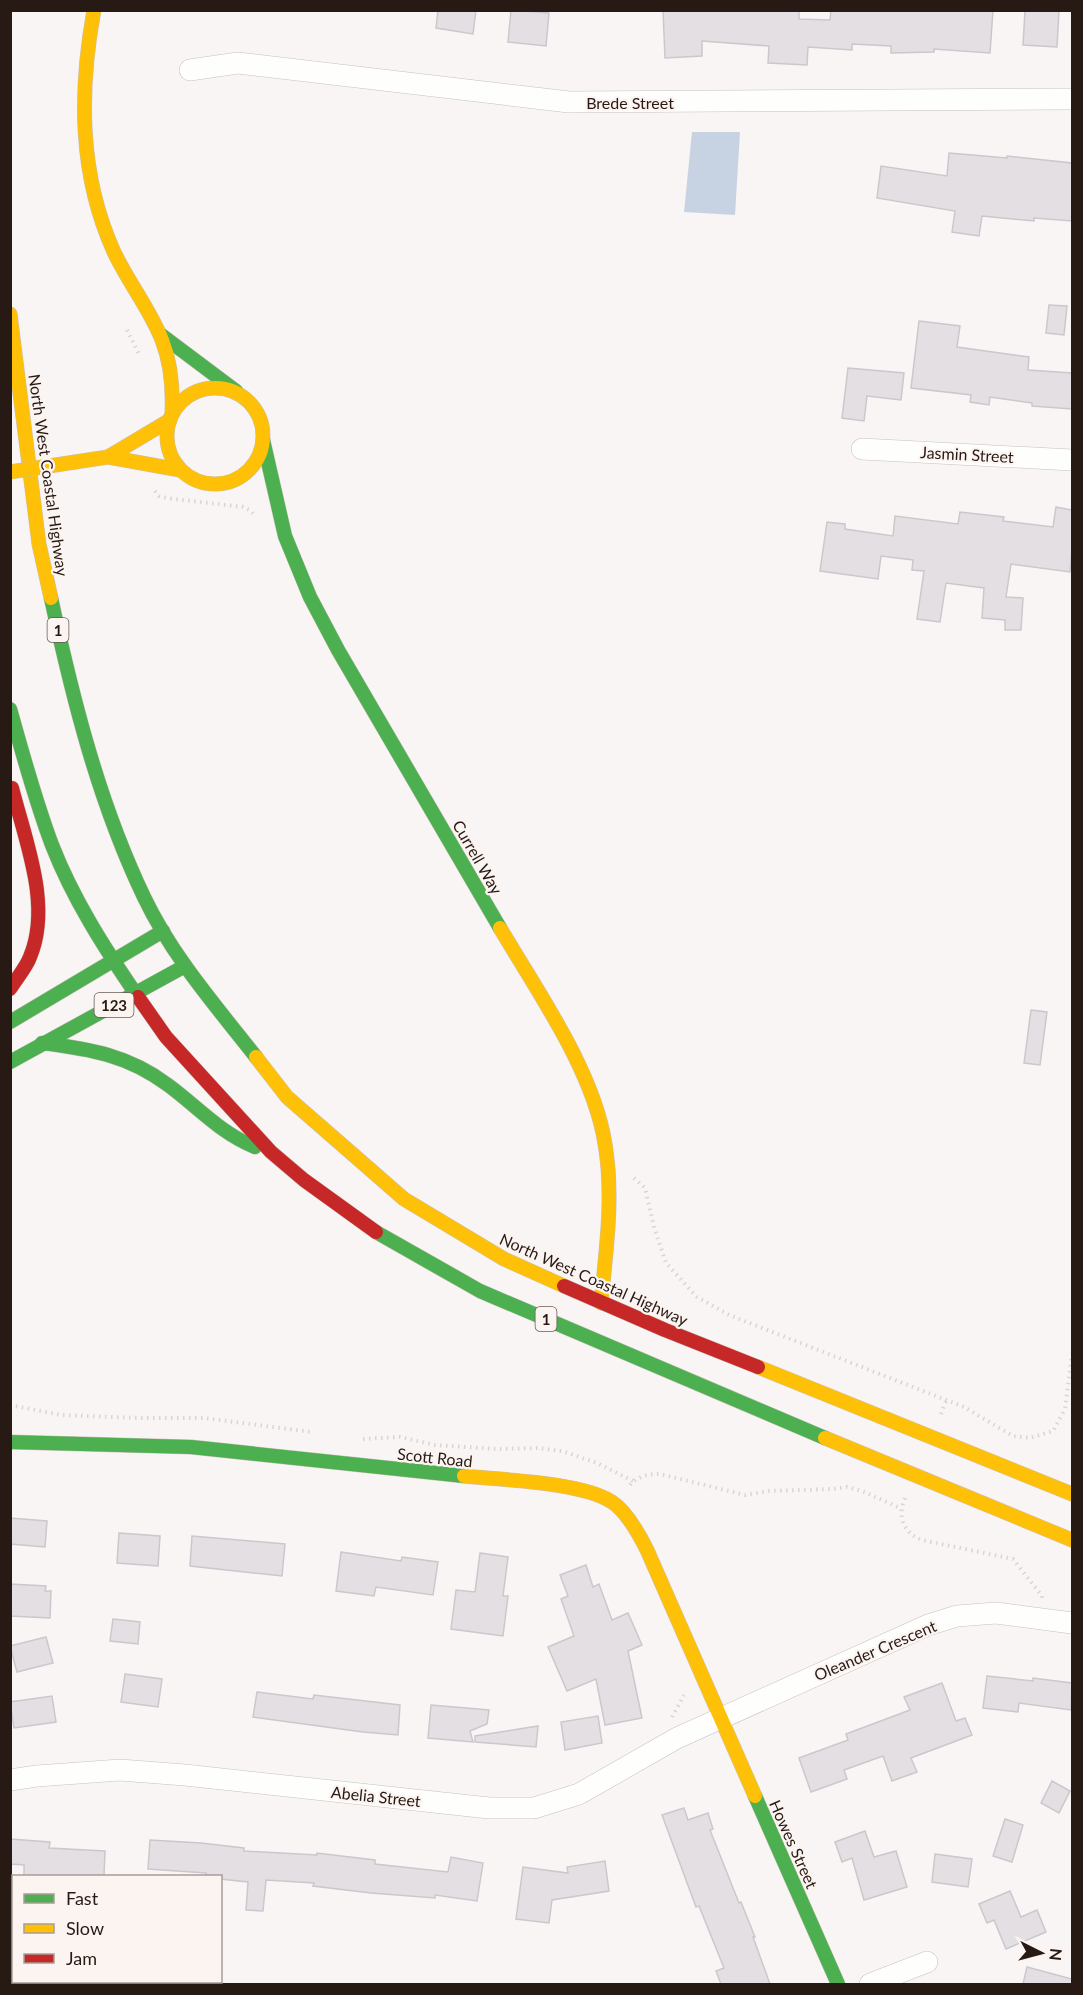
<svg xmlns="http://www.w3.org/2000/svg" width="1083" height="1995" font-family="Lato,sans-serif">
	<rect width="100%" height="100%" fill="#f9f5f4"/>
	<polygon fill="#c7d3e3" points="692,132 740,132 735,215 684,212"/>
	<g fill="#e3dfe3" stroke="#ccc7cd" stroke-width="1.5">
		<polygon points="438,10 476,10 473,34 436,28"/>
		<polygon points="511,10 549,13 546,46 508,42"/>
		<polygon points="663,10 799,10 799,19 830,20 831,10 993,10 990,53 934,49 934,52 891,53 891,46 852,44 852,50 808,47 807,65 768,63 769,46 702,41 702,56 665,58"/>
		<polygon points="1025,10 1059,10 1057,47 1023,45"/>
		<polygon points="949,153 1007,158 1007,156 1072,163 1072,221 1034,218 1034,221 982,216 979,236 952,232 955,211 877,198 881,166 947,176"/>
		<polygon points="1049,305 1067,306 1064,335 1046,333"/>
		<polygon points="919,321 960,326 957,347 1029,357 1028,370 1072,373 1072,409 1032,406 1032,403 990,397 989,405 970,402 971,395 911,388"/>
		<polygon points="848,368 904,373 901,400 867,396 864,421 842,418"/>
		<polygon points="1056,507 1072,510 1072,550 1070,572 1011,564 1006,597 1023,598 1021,630 1005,630 1005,620 982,618 984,588 946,583 940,622 917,619 924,571 912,570 913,560 881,556 878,579 820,571 827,522 845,524 845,529 893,536 895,516 958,524 960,512 1004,517 1003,521 1053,527"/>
		<polygon points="1031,1010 1047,1012 1040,1065 1024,1063"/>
		<polygon points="10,1518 47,1521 45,1547 10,1544"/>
		<polygon points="119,1533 160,1536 158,1566 117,1563"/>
		<polygon points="192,1536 285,1544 282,1576 190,1566"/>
		<polygon points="341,1552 401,1561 402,1557 438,1562 433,1595 376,1587 374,1596 336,1591"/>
		<polygon points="480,1553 508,1557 503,1596 508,1596 503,1636 451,1629 456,1590 475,1592"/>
		<polygon points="586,1565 593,1587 599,1584 612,1620 628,1613 642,1645 628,1651 642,1718 605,1725 596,1679 567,1691 548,1647 574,1636 561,1599 568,1596 560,1575"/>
		<polygon points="10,1584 46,1586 45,1591 51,1591 50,1618 10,1616"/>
		<polygon points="113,1619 140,1622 138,1644 110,1641"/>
		<polygon points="46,1637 53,1663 17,1672 10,1646"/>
		<polygon points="125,1674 162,1679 158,1707 121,1702"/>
		<polygon points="987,1676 1033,1681 1033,1678 1072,1683 1071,1710 1019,1703 1018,1712 983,1708"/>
		<polygon points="942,1683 956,1721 965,1718 972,1735 911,1758 917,1772 892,1781 883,1756 844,1770 847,1779 811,1792 799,1758 848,1740 846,1734 910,1710 904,1697"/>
		<polygon points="257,1692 313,1699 314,1695 400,1705 398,1735 363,1732 253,1717"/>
		<polygon points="52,1696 56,1722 14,1728 10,1702"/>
		<polygon points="431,1705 489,1710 487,1724 470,1731 473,1742 428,1738"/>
		<polygon points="598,1716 602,1743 565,1750 561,1722"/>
		<polygon points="538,1726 536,1747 475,1742 475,1736"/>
		<polygon points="1052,1781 1070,1791 1059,1813 1041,1803"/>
		<polygon points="684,1808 688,1820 708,1813 713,1829 710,1830 739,1903 741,1902 755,1937 753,1937 770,1984 721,1984 716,1971 724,1968 699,1906 696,1907 662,1815"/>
		<polygon points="1005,1819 1023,1825 1012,1862 993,1856"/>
		<polygon points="865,1831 874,1857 896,1851 907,1887 864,1900 852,1858 842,1862 835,1842"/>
		<polygon points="10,1839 50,1842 49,1848 105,1851 104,1876 24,1876 24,1865 10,1864"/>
		<polygon points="150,1840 201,1843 244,1848 244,1851 317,1855 317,1853 375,1860 375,1864 448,1872 451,1857 483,1863 477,1901 435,1895 435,1898 371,1893 313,1886 314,1883 266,1880 263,1911 246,1910 248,1882 220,1879 220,1876 206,1876 206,1873 148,1869"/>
		<polygon points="935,1854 972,1859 968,1887 932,1882"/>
		<polygon points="605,1861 609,1891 552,1900 549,1923 516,1919 523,1867 568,1873 567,1867"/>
		<polygon points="1010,1891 1021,1917 1037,1910 1046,1932 1006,1949 994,1920 987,1923 979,1904"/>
		<polygon points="1027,1967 1072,1979 1072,1984 1023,1984"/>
	</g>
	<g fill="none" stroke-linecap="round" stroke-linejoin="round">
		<defs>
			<g id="street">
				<polyline points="190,70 238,63 569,102 1072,99"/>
				<polyline points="862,449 1072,460"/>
				<polyline points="10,1780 37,1776 120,1770 185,1775 489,1808 534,1808 579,1794 677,1738 928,1625 957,1616 996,1613 1072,1623"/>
				<polyline points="870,1984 927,1962"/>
			</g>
			<g id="fast">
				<polyline points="160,334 236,391"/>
				<polyline points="263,440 285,536 310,597 338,650 500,928"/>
				<path d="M51 598C73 700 99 803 144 897 172 956 216 1006 256 1057"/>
				<path d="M10 709C23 755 35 800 52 845 73 899 105 949 138 997"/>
				<polyline points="10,1022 163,931"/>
				<path d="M42 1043C90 1049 128 1055 168 1085 198 1107 220 1133 255 1147"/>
				<polyline points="10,1062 185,966"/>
				<polyline points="376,1232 480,1291 825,1438"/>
				<polyline points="10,1442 191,1447 464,1476"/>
				<polyline points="755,1796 838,1984"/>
			</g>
			<g id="slow">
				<path d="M94 10C79 92 79 175 114 252 128 282 150 309 162 340 171 363 173 388 172 412"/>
				<polyline points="10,314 39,544 51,598"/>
				<circle cx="215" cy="436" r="48"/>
				<polyline points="108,457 170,420"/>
				<polyline points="75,462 108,457 180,470"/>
				<path d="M500 928C537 991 594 1071 605 1144 614 1197 606 1250 601 1303"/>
				<polyline points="256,1057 287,1097 404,1199 504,1259 564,1286"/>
				<polyline points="758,1367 1072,1494"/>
				<polyline points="825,1438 1072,1540"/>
				<path d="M464 1476C502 1480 582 1482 612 1502 626 1511 640 1536 647 1550L755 1796"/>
			</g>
			<g id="jam">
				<path d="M10 989C16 979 26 968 30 957 52 905 25 840 12 788"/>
				<polyline points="138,997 166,1037 271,1152 304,1180 376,1232"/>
				<polyline points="564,1286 665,1330 758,1367"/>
			</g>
		</defs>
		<use href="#street" stroke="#c9c0bc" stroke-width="22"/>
		<use href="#fast" stroke="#c9c0bc" stroke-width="15"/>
		<use href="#slow" stroke="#c9c0bc" stroke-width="15"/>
		<use href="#jam" stroke="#c9c0bc" stroke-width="15"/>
		<g stroke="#d7d6d5" stroke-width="4" stroke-dasharray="1.5 4.5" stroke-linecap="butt">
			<polyline points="127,330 140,356"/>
			<polyline points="155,491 159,496 166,498 243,507 251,511 255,516"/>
			<polyline points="634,1178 645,1188 654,1227 666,1263 697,1297 729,1315 964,1407 1013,1436 1030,1438 1053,1431 1065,1409 1072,1354"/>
			<polyline points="10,1405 61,1415 140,1418 204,1418 311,1432"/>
			<polyline points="941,1414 946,1401"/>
			<polyline points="363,1439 400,1437 435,1445 497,1449 538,1448 562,1451 597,1463 633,1481"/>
			<path d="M630 1485C638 1476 648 1474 660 1474L745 1495 769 1491 833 1489 847 1487 862 1491 900 1508"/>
			<path d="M905 1498C897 1516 903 1533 922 1540L1013 1559 1042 1596V1600"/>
			<polyline points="672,1717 684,1695"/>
		</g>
		<use href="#street" stroke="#fefefd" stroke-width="21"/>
		<use href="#fast" stroke="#4caf50" stroke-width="14"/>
		<use href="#slow" stroke="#ffc107" stroke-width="14"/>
		<use href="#jam" stroke="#c62828" stroke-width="14"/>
		<defs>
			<polyline id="slow-bridge" points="10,472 75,462"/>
		</defs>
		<use href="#slow-bridge" stroke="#c9c0bc" stroke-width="15" stroke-linecap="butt"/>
		<use href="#slow-bridge" stroke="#ffc107" stroke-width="14"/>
	</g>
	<g text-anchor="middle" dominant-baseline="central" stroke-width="4.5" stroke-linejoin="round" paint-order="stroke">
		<g fill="#fcf4f1" stroke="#675b56" stroke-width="1.5">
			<rect x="47.5" y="618" width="21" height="24" rx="4.5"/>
			<rect x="94.5" y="993" width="39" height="24" rx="4.5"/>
			<rect x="535.5" y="1307" width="21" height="24" rx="4.5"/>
		</g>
		<g font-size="15" font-weight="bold" fill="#271a14">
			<text x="58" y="630">1</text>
			<text x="114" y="1005">123</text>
			<text x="546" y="1319">1</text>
		</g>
		<g font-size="16" fill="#271a14" stroke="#fcf4f1">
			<text x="630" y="102">Brede Street</text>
			<text transform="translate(967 454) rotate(3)">Jasmin Street</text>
			<text transform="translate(49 475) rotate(82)">North West Coastal Highway</text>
			<text transform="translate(478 857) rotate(60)">Currell Way</text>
			<text transform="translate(594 1279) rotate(24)">North West Coastal Highway</text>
			<text transform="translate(435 1457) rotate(6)">Scott Road</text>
			<text transform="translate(875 1650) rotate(-23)">Oleander Crescent</text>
			<text transform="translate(376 1796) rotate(6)">Abelia Street</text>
			<text transform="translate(794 1844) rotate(66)">Howes Street</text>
		</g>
	</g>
	<rect width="1083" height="1995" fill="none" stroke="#271a14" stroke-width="24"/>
	<rect x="12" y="1875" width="210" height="108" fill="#fcf4f1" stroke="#a79d99" stroke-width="1.5"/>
	<rect x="24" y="1894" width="30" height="9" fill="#4caf50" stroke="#a79d99" stroke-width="1.5"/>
	<text x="66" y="1905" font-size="18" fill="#271a14">Fast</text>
	<rect x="24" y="1924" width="30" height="9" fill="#ffc107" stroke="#a79d99" stroke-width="1.5"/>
	<text x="66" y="1935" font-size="18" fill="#271a14">Slow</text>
	<rect x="24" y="1954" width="30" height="9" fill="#c62828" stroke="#a79d99" stroke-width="1.5"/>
	<text x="66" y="1965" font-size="18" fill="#271a14">Jam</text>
	<g transform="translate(1041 1953) rotate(96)" stroke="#fcf4f1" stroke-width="4.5" paint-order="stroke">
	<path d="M0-4.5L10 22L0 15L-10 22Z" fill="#271a14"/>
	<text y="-9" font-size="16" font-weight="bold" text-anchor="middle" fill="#271a14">N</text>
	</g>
</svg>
